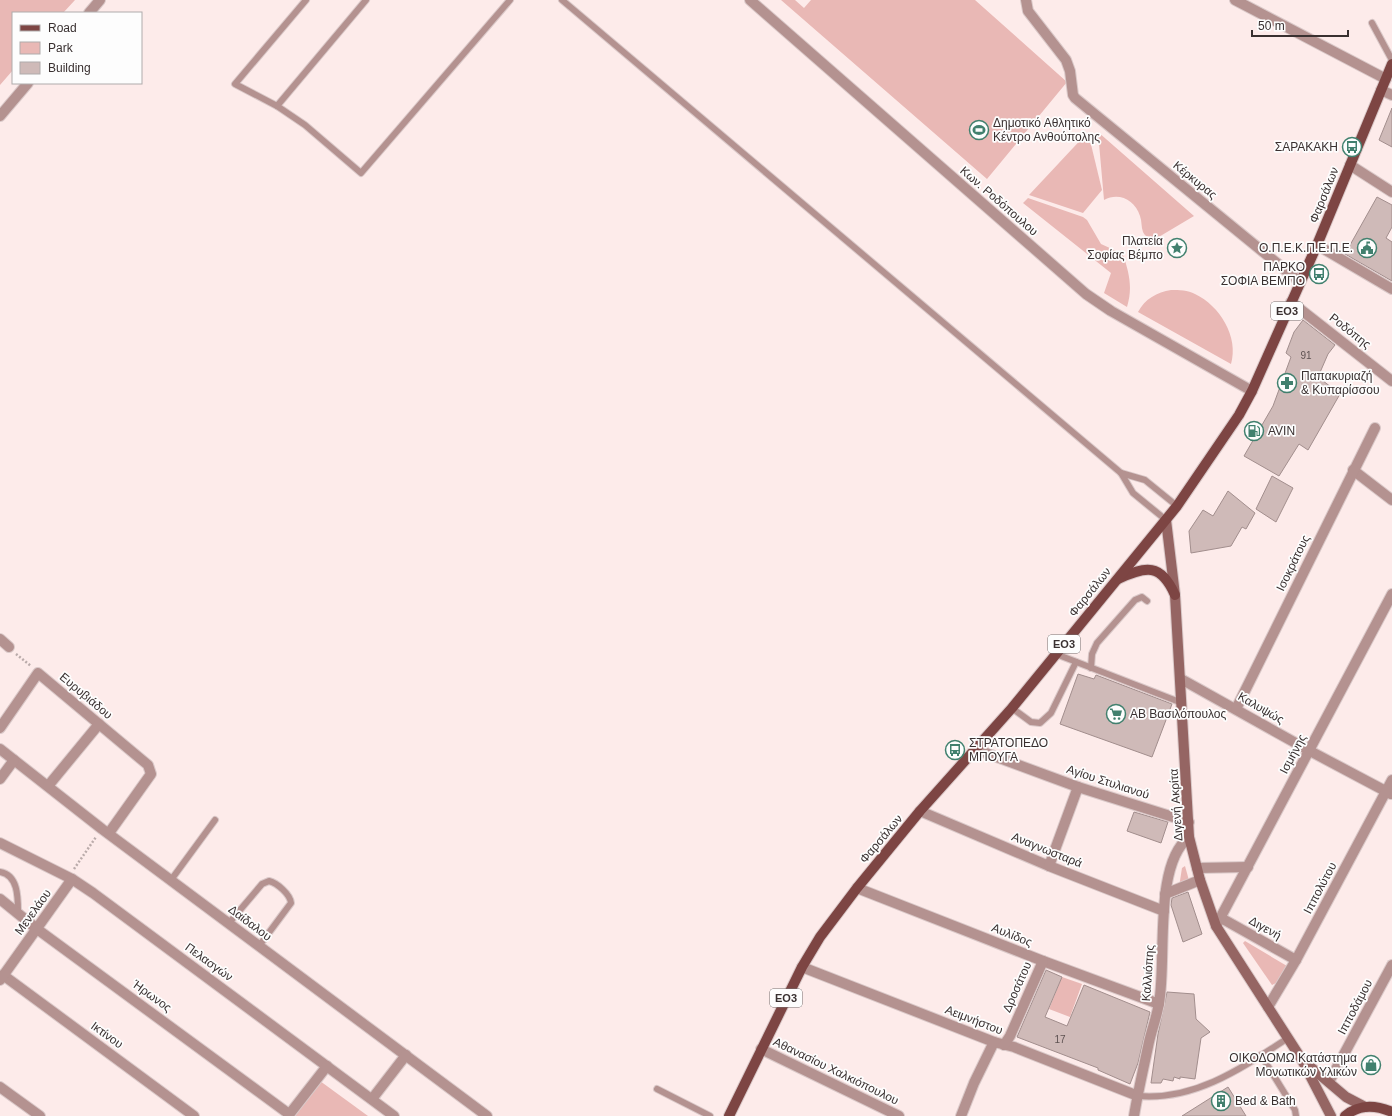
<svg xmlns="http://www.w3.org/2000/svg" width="1392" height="1116" font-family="Helvetica,sans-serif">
	<rect width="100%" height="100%" fill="#fdebea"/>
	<g fill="#e9b8b5">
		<polygon points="0,0 75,0 63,13 13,13 13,70 0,85"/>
		<polygon points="781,0 795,0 804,8 811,0 975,0 1067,82 987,179"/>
		<polygon points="1088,132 1102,190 1083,213 1029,195"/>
		<path d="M1098 132 1194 216 1157 238H1150C1147 237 1144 235 1143 232 1141 227 1142 221 1140 216 1135 200 1119 192 1104 200Z"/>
		<path d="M1028 198 1083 217 1087 220 1101 244 1123 254C1129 273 1133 287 1127 307L1104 293 1111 273 1023 203Z"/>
		<path d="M1171 290C1179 290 1188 290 1195 294 1220 306 1239 337 1231 364L1138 312C1145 299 1157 292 1171 290Z"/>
		<polygon points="1185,866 1190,884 1179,887 1182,868"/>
		<polygon points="1245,941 1287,966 1278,982 1272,985 1243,943"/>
		<polygon points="1062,977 1082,984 1070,1017 1049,1009"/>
		<polygon points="320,1081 368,1116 294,1116"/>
	</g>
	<g fill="#cfbab8" stroke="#a28e8d">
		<polygon points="1392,108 1392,147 1379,140"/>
		<polygon points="1377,197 1392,205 1392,227 1386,238 1392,242 1392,281 1345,254"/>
		<polygon points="1303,320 1335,345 1328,354 1318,377 1340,394 1308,450 1299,444 1279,476 1244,456 1273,406 1291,357 1286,353 1294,332"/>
		<polygon points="1272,476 1293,488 1276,522 1256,509"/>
		<polygon points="1228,491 1255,513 1246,529 1242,527 1231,546 1191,553 1189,531 1203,510 1213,516"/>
		<polygon points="1078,674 1094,679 1096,675 1172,704 1152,757 1060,724"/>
		<polygon points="1134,812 1168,822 1161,843 1127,831"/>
		<polygon points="1188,892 1202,934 1183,942 1171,905 1172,898"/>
		<polygon points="1046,970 1062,977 1045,1017 1067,1026 1084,985 1150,1012 1138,1063 1130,1084 1098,1070 1098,1068 1017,1037"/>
		<polygon points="1167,992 1194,994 1196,1019 1210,1032 1201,1038 1195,1079 1180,1077 1180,1079 1174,1077 1173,1081 1163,1079 1161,1083 1151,1083 1158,1034"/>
		<polygon points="1228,1087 1246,1116 1182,1116"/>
	</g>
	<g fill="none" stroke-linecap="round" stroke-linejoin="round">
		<defs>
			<g id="service">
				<polyline points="306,0 235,84 277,106 305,125 361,173 510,0"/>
				<polyline points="562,0 1121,473 1133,493 1166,520"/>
				<polyline points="1372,23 1392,60"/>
				<polyline points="277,106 366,0"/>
				<polyline points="1121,473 1145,480 1177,506"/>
				<polyline points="1056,654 1182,703"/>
				<polyline points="1091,668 1092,654 1097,643 1135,600 1142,597 1147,601"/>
				<polyline points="1012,708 1031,722 1040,723 1051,713 1076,662"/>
				<path d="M0 872C18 875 18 897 18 912"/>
				<polyline points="171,880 215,820"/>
				<path d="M229 923 262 884 269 881C277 883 290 894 291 903L259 946"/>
				<polyline points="1261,1055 1295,1110 1296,1116"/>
				<polyline points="657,1089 710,1116"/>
				<path d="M1138 1096C1195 1101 1242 1068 1288 1038"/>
			</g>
			<g id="minor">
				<polyline points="1026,0 1028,11 1066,60 1070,71 1073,95 1075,98 1300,282"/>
				<polyline points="1235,0 1386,79"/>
				<polyline points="1381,90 1392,95"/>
				<polyline points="1350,165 1392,192"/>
				<polyline points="1317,245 1392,289"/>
				<polyline points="1291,302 1392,381"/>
				<polyline points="1353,470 1392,500"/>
				<polyline points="0,639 9,647"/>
				<polyline points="1181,679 1310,751 1391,794"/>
				<polyline points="1236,709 1375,428"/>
				<polyline points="0,728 38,673 148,765 151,774 109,833"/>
				<polyline points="0,749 102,829 487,1116"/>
				<polyline points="975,749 1078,787 1189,822"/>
				<polyline points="0,779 14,760"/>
				<polyline points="48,786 99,724"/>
				<polyline points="920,811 1049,866 1164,911"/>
				<polyline points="0,843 72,879 93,893 394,1116"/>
				<polyline points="1049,866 1078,787"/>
				<polyline points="1197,868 1248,867"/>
				<polyline points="857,888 1043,961 1159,1004"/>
				<polyline points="1165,894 1200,880"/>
				<polyline points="0,899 37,929 289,1114"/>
				<polyline points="1221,918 1296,960"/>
				<polyline points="1216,926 1392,594"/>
				<polyline points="802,967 994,1042 1014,1047 1138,1096"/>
				<polyline points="3,975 194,1116"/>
				<polyline points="0,980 72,879"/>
				<polyline points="1268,1007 1296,960 1392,780"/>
				<polyline points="1004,1045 1010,1036 1043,961"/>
				<polyline points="761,1049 899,1116"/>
				<polyline points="1329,1082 1392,965"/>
				<polyline points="0,1087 40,1116"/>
				<polyline points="372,1099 406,1055"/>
				<polyline points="288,1116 327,1066"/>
				<polyline points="961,1116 974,1083 994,1042"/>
				<path d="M1134 1116C1138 1091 1144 1066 1149 1042 1152 1029 1157 1016 1159 1003 1167 960 1153 865 1189 837"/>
			</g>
			<g id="tertiary">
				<polyline points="750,0 1086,294 1111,311 1252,391"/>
				<polyline points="89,13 100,0"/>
				<polyline points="0,116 28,83"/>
			</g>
			<g id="secondary">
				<polyline points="1166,520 1175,595 1189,837 1200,880 1216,926 1302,1060 1331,1116"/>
				<polyline points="1307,1064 1346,1097 1365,1107"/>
			</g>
			<g id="primary">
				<path d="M1118 579C1146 566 1161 563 1175 595"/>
				<polyline points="729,1116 802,967 820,937 857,888 920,811 1012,708 1177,506 1239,415 1252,391 1317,245 1392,64"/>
				<path d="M1345 1116C1359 1104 1376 1105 1392 1112"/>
			</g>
		</defs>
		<use href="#service" stroke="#dac9c9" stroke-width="8"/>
		<use href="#minor" stroke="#dac9c9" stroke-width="12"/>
		<use href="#tertiary" stroke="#dac9c9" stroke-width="12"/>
		<use href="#secondary" stroke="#dac9c9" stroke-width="12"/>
		<use href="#primary" stroke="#dac9c9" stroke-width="12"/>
		<g stroke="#baabaa" stroke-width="2.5" stroke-dasharray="2 2" stroke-linecap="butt">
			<polyline points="16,654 31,666"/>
			<polyline points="74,869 96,837"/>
		</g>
		<use href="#service" stroke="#b49290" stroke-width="6"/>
		<use href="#minor" stroke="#b49290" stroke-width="10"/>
		<use href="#tertiary" stroke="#b49290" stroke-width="10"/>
		<use href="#secondary" stroke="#956563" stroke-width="10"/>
		<use href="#primary" stroke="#7d4543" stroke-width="10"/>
	</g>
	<defs>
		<symbol id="stadium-ring" viewBox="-11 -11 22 22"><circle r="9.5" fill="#fdfdfd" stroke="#41806e" stroke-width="1.5"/><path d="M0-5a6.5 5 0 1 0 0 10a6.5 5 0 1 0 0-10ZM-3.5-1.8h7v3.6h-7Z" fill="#41806e"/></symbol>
		<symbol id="bus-ring" viewBox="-11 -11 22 22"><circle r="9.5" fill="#fdfdfd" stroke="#41806e" stroke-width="1.5"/><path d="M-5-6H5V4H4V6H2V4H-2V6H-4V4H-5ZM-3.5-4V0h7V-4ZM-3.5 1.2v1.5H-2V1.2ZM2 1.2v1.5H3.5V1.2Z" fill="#41806e"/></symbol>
		<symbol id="sight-ring" viewBox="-11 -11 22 22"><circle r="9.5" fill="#fdfdfd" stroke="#41806e" stroke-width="1.5"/><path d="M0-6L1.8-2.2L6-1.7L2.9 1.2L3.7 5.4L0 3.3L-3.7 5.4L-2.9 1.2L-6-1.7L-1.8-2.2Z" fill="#41806e"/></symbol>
		<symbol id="civic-ring" viewBox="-11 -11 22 22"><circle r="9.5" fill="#fdfdfd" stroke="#41806e" stroke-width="1.5"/><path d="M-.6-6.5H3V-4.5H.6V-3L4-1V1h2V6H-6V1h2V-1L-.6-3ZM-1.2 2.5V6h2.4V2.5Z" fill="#41806e"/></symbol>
		<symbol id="pharmacy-ring" viewBox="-11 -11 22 22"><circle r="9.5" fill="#fdfdfd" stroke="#41806e" stroke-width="1.5"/><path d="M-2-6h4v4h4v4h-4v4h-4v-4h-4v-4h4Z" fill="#41806e"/></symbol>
		<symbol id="fuel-ring" viewBox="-11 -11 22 22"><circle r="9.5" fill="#fdfdfd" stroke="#41806e" stroke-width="1.5"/><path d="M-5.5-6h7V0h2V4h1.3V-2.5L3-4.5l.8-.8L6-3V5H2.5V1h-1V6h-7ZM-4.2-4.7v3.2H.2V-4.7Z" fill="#41806e"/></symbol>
		<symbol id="supermarket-ring" viewBox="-11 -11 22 22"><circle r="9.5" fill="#fdfdfd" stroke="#41806e" stroke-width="1.5"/><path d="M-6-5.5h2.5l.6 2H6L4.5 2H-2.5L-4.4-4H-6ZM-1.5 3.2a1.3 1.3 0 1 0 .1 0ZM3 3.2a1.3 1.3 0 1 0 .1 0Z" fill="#41806e"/></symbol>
		<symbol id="shop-ring" viewBox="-11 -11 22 22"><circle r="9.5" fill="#fdfdfd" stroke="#41806e" stroke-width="1.5"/><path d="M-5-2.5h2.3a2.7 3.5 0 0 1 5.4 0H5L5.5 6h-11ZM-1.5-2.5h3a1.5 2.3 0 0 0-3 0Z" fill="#41806e"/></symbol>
		<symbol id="building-ring" viewBox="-11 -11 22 22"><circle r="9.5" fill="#fdfdfd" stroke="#41806e" stroke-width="1.5"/><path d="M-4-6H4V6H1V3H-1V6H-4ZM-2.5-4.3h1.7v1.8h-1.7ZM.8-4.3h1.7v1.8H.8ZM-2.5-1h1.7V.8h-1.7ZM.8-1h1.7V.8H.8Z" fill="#41806e"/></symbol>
	</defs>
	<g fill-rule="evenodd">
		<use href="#stadium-ring" x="968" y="119" width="22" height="22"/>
		<use href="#bus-ring" x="1341" y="136" width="22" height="22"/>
		<use href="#sight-ring" x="1166" y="237" width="22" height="22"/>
		<use href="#civic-ring" x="1356" y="237" width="22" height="22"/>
		<use href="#bus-ring" x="1308" y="263" width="22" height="22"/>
		<use href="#pharmacy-ring" x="1276" y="372" width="22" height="22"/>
		<use href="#fuel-ring" x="1243" y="420" width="22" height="22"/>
		<use href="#supermarket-ring" x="1105" y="703" width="22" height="22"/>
		<use href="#bus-ring" x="944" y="739" width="22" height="22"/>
		<use href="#shop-ring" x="1360" y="1054" width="22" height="22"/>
		<use href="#building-ring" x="1210" y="1090" width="22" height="22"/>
	</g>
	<g text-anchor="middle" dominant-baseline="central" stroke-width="3.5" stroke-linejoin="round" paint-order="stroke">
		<g font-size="10" fill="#5e5252">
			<text x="1306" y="355">91</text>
			<text x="1060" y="1039">17</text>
		</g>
		<g fill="#fdfdfd" stroke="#746e6e" stroke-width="1">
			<rect x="1271" y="302" width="32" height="18" rx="3"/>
			<rect x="1048" y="635" width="32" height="18" rx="3"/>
			<rect x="770" y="989" width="32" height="18" rx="3"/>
		</g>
		<g font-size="11" font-weight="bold" fill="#393030">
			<text x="1287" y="311">ΕΟ3</text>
			<text x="1064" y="644">ΕΟ3</text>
			<text x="786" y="998">ΕΟ3</text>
		</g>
		<g font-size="12" fill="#393030" stroke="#fdfdfd" text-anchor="start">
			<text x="993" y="123">Δημοτικό Αθλητικό<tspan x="993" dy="14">Κέντρο Ανθούπολης</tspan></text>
			<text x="1338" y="147" text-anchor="end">ΣΑΡΑΚΑΚΗ</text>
			<text x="1163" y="241" text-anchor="end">Πλατεία<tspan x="1163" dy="14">Σοφίας Βέμπο</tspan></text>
			<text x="1353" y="248" text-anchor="end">Ο.Π.Ε.Κ.Π.Ε.Π.Ε.</text>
			<text x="1305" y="267" text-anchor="end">ΠΑΡΚΟ<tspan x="1305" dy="14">ΣΟΦΙΑ ΒΕΜΠΟ</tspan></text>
			<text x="1301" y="376">Παπακυριαζή<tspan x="1301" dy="14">&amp; Κυπαρίσσου</tspan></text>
			<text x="1268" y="431">AVIN</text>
			<text x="1130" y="714">ΑΒ Βασιλόπουλος</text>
			<text x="969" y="743">ΣΤΡΑΤΟΠΕΔΟ<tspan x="969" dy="14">ΜΠΟΥΓΑ</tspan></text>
			<text x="1357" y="1058" text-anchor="end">ΟΙΚΟΔΟΜΩ Κατάστημα<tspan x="1357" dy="14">Μονωτικών Υλικών</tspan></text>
			<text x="1235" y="1101">Bed &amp; Bath</text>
		</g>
		<g font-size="12" fill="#393030" stroke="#fdfdfd">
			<text transform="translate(1195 180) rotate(39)">Κέρκυρας</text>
			<text transform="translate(1324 195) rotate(-68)">Φαρσάλων</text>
			<text transform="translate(999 201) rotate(41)">Κων. Ροδόπουλου</text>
			<text transform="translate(1350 331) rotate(38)">Ροδόπης</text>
			<text transform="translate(1293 563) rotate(-64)">Ισοκράτους</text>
			<text transform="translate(1090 592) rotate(-51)">Φαρσάλων</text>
			<text transform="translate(86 696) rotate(40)">Ευρυβιάδου</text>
			<text transform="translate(1261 708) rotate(30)">Καλυψώς</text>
			<text transform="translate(1293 754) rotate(-62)">Ισμήνης</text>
			<text transform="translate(1108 782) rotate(18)">Αγίου Στυλιανού</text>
			<text transform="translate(1176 805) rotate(-94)">Διγενή Ακρίτα</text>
			<text transform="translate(881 839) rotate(-50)">Φαρσάλων</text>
			<text transform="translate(1047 850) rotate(22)">Αναγνωσταρά</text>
			<text transform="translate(1320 888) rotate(-62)">Ιππολύτου</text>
			<text transform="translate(33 912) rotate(-54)">Μενελάου</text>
			<text transform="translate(250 923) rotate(37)">Δαίδαλου</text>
			<text transform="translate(1265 928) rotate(29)">Διγενή</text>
			<text transform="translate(1012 935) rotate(22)">Αυλίδος</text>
			<text transform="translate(209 962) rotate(36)">Πελασγών</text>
			<text transform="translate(1148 973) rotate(-86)">Καλλιόπης</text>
			<text transform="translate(1017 987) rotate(-66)">Δροσάτου</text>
			<text transform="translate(152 996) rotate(36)">Ήρωνος</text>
			<text transform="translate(1355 1007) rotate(-62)">Ιπποδάμου</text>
			<text transform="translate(974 1020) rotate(21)">Αειμνήστου</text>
			<text transform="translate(107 1035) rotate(36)">Ικτίνου</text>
			<text transform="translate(836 1071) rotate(26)">Αθανασίου Χαλκιόπουλου</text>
		</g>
	</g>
	<rect x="12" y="12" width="130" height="72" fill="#fdfdfd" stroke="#afabab"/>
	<rect x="20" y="25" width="20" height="6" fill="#7d4543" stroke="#afabab"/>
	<text x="48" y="32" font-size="12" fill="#393030">Road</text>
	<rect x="20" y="42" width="20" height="12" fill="#e9b8b5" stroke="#afabab"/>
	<text x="48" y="52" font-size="12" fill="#393030">Park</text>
	<rect x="20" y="62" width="20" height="12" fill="#cfbab8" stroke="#afabab"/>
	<text x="48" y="72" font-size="12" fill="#393030">Building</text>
	<path d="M1252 30v6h96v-6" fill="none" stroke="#393030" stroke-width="2"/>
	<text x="1258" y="30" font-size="12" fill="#393030" stroke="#fdfdfd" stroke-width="3" paint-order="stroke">50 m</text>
</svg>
